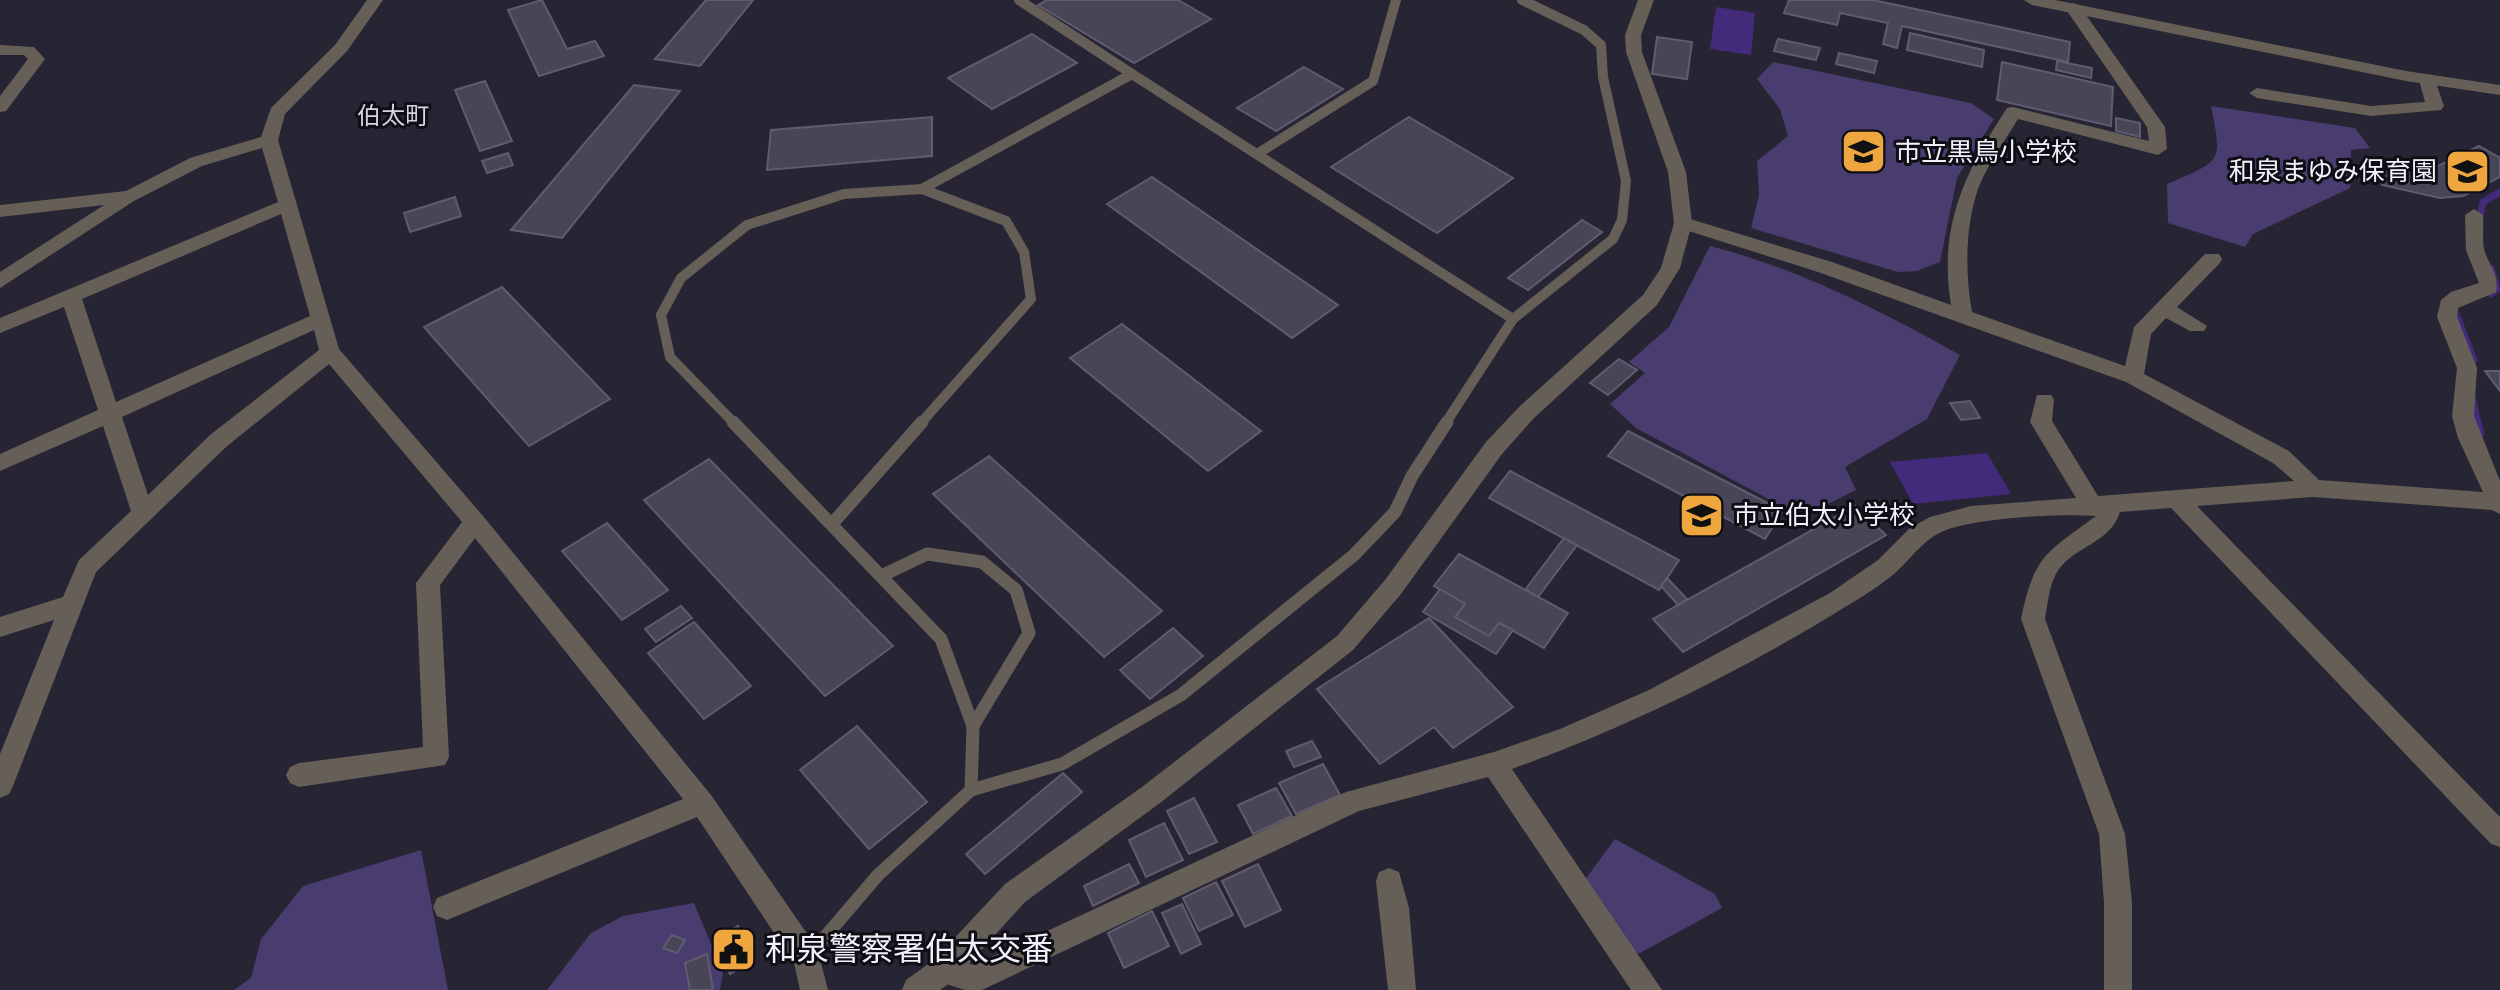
<svg xmlns="http://www.w3.org/2000/svg" width="2500" height="990" font-family="'Space Grotesk','Noto Sans JP',sans-serif">
	<rect width="100%" height="100%" fill="#272433"/>
	<g fill="#493d70">
		<polygon points="1773,62 1971,103 1994,119 1957,178 1940,262 1917,271 1898,272 1751,228 1759,195 1757,161 1788,136 1780,109 1757,79"/>
		<path d="M2211 106 2355 128 2370 148 2351 150 2350 188 2253 234 2245 247 2168 223 2167 184C2221 160 2223 165 2211 106Z"/>
		<path d="M1710 246C1802 270 1877 309 1960 355L1927 419 1845 467 1856 490 1802 517 1636 428 1610 404 1645 373 1629 362 1669 327Z"/>
		<polygon points="1615,839 1715,894 1722,908 1640,953 1627,951 1581,885"/>
		<polygon points="421,850 448,990 234,990 251,978 261,939 303,886"/>
		<polygon points="694,903 723,973 720,990 547,990 591,933 623,916"/>
	</g>
	<g fill="#432b7b">
		<polygon points="1716,7 1755,13 1751,55 1710,49"/>
		<polygon points="1987,453 2011,494 1913,504 1890,462"/>
	</g>
	<g fill="none" stroke-linecap="round" stroke-linejoin="round">
		<g stroke="#432b7b" stroke-width="7">
			<polyline points="2479,221 2483,202 2500,192"/>
			<polyline points="2491,268 2497,289 2491,294"/>
			<polyline points="2454,309 2474,360"/>
			<polyline points="2473,401 2478,424"/>
		</g>
		<polyline stroke="#432b7b" stroke-width="9" points="2477,422 2480,434"/>
	</g>
	<g fill="#484556" stroke="#5f5c6f" stroke-width="2">
		<polygon points="542,0 567,49 595,41 604,56 539,76 508,10"/>
		<polygon points="706,0 753,0 700,66 655,59"/>
		<polygon points="1047,0 1178,0 1211,19 1134,63 1038,5"/>
		<polygon points="1789,0 1873,0 2070,42 2068,62 1902,26 1897,48 1883,44 1888,23 1840,13 1837,25 1784,13"/>
		<polygon points="1910,33 1984,50 1982,67 1907,50"/>
		<polygon points="1032,34 1077,63 992,109 948,78"/>
		<polygon points="1657,37 1692,42 1687,79 1652,74"/>
		<polygon points="1778,39 1820,48 1816,60 1774,51"/>
		<polygon points="1839,53 1877,61 1874,73 1836,64"/>
		<polygon points="2057,61 2092,68 2091,78 2056,70"/>
		<polygon points="2002,62 2113,87 2111,126 1997,100"/>
		<polygon points="1304,67 1343,89 1276,131 1237,108"/>
		<polygon points="485,81 512,141 480,151 455,90"/>
		<polygon points="634,85 680,91 562,238 511,230"/>
		<polygon points="932,117 932,156 767,170 771,130"/>
		<polygon points="1409,117 1513,178 1437,233 1331,167"/>
		<polygon points="2116,118 2140,123 2140,137 2116,131"/>
		<polygon points="2479,146 2500,158 2500,177 2463,196 2440,198 2382,185 2380,162 2424,173"/>
		<polygon points="508,153 513,165 487,173 482,161"/>
		<polygon points="1152,177 1338,305 1292,338 1107,204"/>
		<polygon points="455,197 461,216 410,232 404,213"/>
		<polygon points="1582,220 1602,232 1528,290 1508,278"/>
		<polygon points="502,287 610,399 529,446 424,327"/>
		<polygon points="1122,324 1261,431 1208,471 1070,358"/>
		<polygon points="1619,359 1637,370 1608,395 1590,383"/>
		<polygon points="2485,371 2500,371 2500,391"/>
		<polygon points="1970,401 1980,418 1961,420 1950,403"/>
		<polygon points="1628,431 1783,511 1765,539 1608,456"/>
		<polygon points="989,456 1162,611 1104,657 933,494"/>
		<polygon points="709,459 893,646 825,696 644,500"/>
		<polygon points="1510,471 1679,560 1659,590 1489,498"/>
		<polygon points="1855,506 1886,535 1683,652 1653,619"/>
		<polygon points="607,523 668,590 622,620 562,551"/>
		<polygon points="1564,538 1577,545 1538,597 1525,590"/>
		<polygon points="1459,554 1568,613 1544,648 1499,623 1489,636 1455,617 1465,604 1434,586"/>
		<polygon points="1667,578 1687,599 1678,605 1661,586"/>
		<polygon points="1440,589 1465,604 1455,617 1489,636 1499,623 1513,630 1496,654 1423,612"/>
		<polygon points="681,606 692,618 656,642 645,629"/>
		<polygon points="1429,618 1513,707 1453,748 1434,727 1380,764 1317,689"/>
		<polygon points="694,622 751,686 704,719 648,653"/>
		<polygon points="1173,628 1203,656 1150,699 1120,670"/>
		<polygon points="857,726 927,802 869,849 800,770"/>
		<polygon points="1312,741 1321,757 1294,767 1286,751"/>
		<polygon points="1323,764 1340,795 1296,814 1279,783"/>
		<polygon points="1063,773 1082,792 985,874 966,854"/>
		<polygon points="1276,788 1292,816 1253,834 1238,805"/>
		<polygon points="1194,798 1217,842 1189,854 1167,811"/>
		<polygon points="1164,823 1183,860 1146,877 1129,840"/>
		<polygon points="1129,864 1139,883 1093,906 1084,886"/>
		<polygon points="1258,864 1281,910 1245,927 1222,881"/>
		<polygon points="1216,882 1233,915 1199,931 1183,898"/>
		<polygon points="1182,904 1201,944 1181,954 1162,913"/>
		<polygon points="1152,911 1169,946 1124,968 1108,933"/>
		<polygon points="738,926 754,960 730,974 715,939"/>
		<polygon points="672,935 685,940 677,953 663,948"/>
		<polygon points="707,954 713,990 690,990 685,963"/>
	</g>
	<g fill="none" stroke-linecap="round" stroke-linejoin="round">
		<g stroke="#655f58" stroke-width="10">
			<polyline points="1132,74 1513,319"/>
			<polyline points="1257,154 1373,81 1396,0"/>
			<polyline points="922,189 1132,74 1019,0"/>
			<polyline points="735,424 670,357 661,315 681,278 747,225 844,194 922,189 1006,221 1024,252 1031,299 920,424"/>
			<polyline points="1445,424 1513,319 1613,239 1622,220 1626,181 1603,77 1601,45 1584,30 1522,0"/>
		</g>
		<g stroke="#655f58" stroke-width="13">
			<polyline points="733,422 941,639 973,726 971,790 878,875 807,958"/>
			<polyline points="832,524 922,422"/>
			<polyline points="881,576 927,554 982,562 1016,590 1029,633 973,726"/>
			<polyline points="971,790 1062,764 1181,695 1354,555 1395,512 1412,476 1447,422"/>
		</g>
		<g fill="#655f58" fill-rule="evenodd">
			<path d="M367 0H383L347 51 285 114 278 140 339 349 483 516 711 795 817 948 828 990H800L794 963 697 817 447 920 437 916 433 907 437 898 683 799 475 538 440 585 449 757 445 765 299 787 290 783 286 775 290 767 299 763 423 747 416 583 462 522 329 364 226 447 96 572 13 786 9 794 0 798V754L54 620 0 637V617L63 597 79 560 131 511 103 426 0 471V454L98 410 64 307 0 333V318L278 202 262 148 202 166 134 201 0 288V272L104 205 0 217V205L126 191 190 158 261 137 271 108 335 45ZM281 214 310 316 116 402 82 299ZM314 330 319 350 210 435 148 495 122 417Z"/>
			<path d="M2073 3 2079 5 2165 127 2167 149 2158 155 2018 119C2005 141 1987 165 1978 189 1965 228 1965 273 1972 312L2125 366 2134 327 2205 254H2219L2222 259 2219 264 2177 307 2207 326 2204 331H2190L2166 318 2151 334 2144 374 2289 451 2319 480 2483 492 2458 438 2452 416 2457 368 2437 317 2441 300 2451 292 2479 283 2466 250 2465 215 2474 209 2483 215C2484 226 2482 238 2484 249 2488 264 2500 275 2496 292L2458 308 2457 317 2477 368 2474 416 2500 481V514L2492 510 2313 497 2197 506 2500 817V847L2491 844 2171 508 2120 512C2111 542 2076 546 2059 569 2049 583 2048 603 2045 619L2125 834 2132 903V990H2104V903L2099 834 2021 619C2034 555 2046 553 2096 516 2059 513 1981 518 1946 530 1924 538 1912 558 1895 573 1881 585 1862 597 1845 607 1740 672 1628 727 1512 769L1662 990H1631L1488 777 1359 811 982 990H965L934 980 930 970 934 960 944 956 974 965 1346 792 1494 752 1560 729 1649 690 1830 593 1878 560 1910 528 1930 517 1971 506 2076 498 2030 422 2037 395H2051L2054 400 2052 421 2098 496 2294 481 2273 463 2126 382 1818 272 1676 227 1674 223 1676 219H1690L1832 262 1951 305C1938 226 1965 172 2007 108L2013 107 2149 141 2147 127 2065 8Z"/>
			<polygon points="0,45 34,47 45,59 6,111 0,112 0,96 28,59 24,55 0,55"/>
			<polygon points="2427,75 2435,80 2444,106 2441,110 2371,116 2257,98 2249,93 2257,88 2371,106 2425,102 2419,80"/>
			<polygon points="1389,868 1399,872 1409,908 1416,990 1388,990 1376,881 1379,872"/>
		</g>
		<g fill="#655f58" fill-rule="evenodd">
			<polygon points="1638,0 1654,0 1641,35 1642,52 1686,172 1692,223 1680,268 1657,305 1533,419 1502,454 1401,594 1353,650 1160,803 1025,902 954,980 940,990 902,990 906,980 934,960 1005,884 1142,787 1337,636 1385,580 1486,442 1519,407 1643,295 1661,268 1674,223 1668,172 1626,52 1625,35"/>
			<polygon points="2024,0 2055,0 2406,71 2500,85 2500,95 2406,81 2032,5"/>
		</g>
	</g>
	<defs>
		<symbol id="school-square" viewBox="-11 -11 22 22"><rect x="-9" y="-9" width="18" height="18" rx="4" fill="#f0a63f" stroke="#0f0e15"/><path d="M0-5L7-2L0 1L-7-2ZM-4 1L0 2.5L4 1V4Q0 6-4 4Z" fill="#111"/></symbol>
		<symbol id="civic-square" viewBox="-11 -11 22 22"><rect x="-9" y="-9" width="18" height="18" rx="4" fill="#f0a63f" stroke="#0f0e15"/><path d="M-.6-6.5H3V-4.5H.6V-3L4-1V1h2V6H-6V1h2V-1L-.6-3ZM-1.2 2.5V6h2.4V2.5Z" fill="#111"/></symbol>
	</defs>
	<g fill-rule="evenodd">
		<use href="#school-square" x="1838" y="126" width="51" height="51"/>
		<use href="#school-square" x="2442" y="146" width="51" height="51"/>
		<use href="#school-square" x="1676" y="490" width="51" height="51"/>
		<use href="#civic-square" x="708" y="924" width="51" height="51"/>
	</g>
	<g text-anchor="middle" dominant-baseline="central" stroke-width="6" stroke-linejoin="round" paint-order="stroke">
		<g font-size="24" fill="#d5d2e7" stroke="#0f0e15">
			<text x="393" y="115">伯太町</text>
		</g>
		<g font-size="26" fill="#f2f0fb" stroke="#0f0e15" text-anchor="start">
			<text x="1895" y="152">市立黒鳥小学校</text>
			<text x="2437" y="171" text-anchor="end">和泉まゆみ保育園</text>
			<text x="1733" y="515">市立伯太小学校</text>
		</g>
		<g font-size="32" fill="#f2f0fb" stroke="#0f0e15" text-anchor="start">
			<text x="765" y="949">和泉警察署伯太交番</text>
		</g>
	</g>
</svg>
